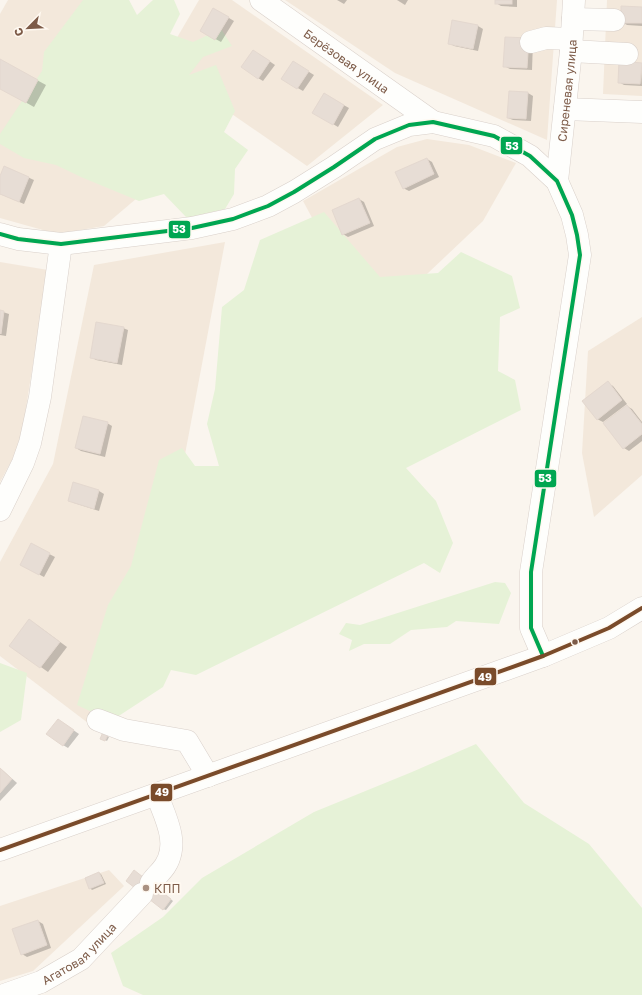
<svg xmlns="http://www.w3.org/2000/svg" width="642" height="995" font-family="'Golos Text',sans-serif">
	<rect width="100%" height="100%" fill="#faf5ee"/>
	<g fill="#f3e8db">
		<polygon points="8,0 112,0 163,176 104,226 57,234 0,218 0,14"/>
		<polygon points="199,0 232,0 383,105 307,166 161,65"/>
		<polygon points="285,0 557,0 547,140 395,73"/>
		<polygon points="607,0 642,0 642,96 603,94"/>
		<polygon points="427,139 469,145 516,163 483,221 371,327 303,201 397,147"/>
		<polygon points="225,242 183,465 88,723 0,656 0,562 53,464 94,265"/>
		<polygon points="0,262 48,270 20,445 0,482"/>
		<polygon points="642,317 642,475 594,517 582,453 588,351"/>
		<polygon points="109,870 124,886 33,971 0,981 0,906"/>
	</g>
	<g fill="#e6f2d7">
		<polygon points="83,0 129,0 137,15 153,0 174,0 180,14 170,34 193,42 221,29 232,46 203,57 189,75 216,65 235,111 224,132 248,150 235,169 234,194 225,209 187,218 164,194 139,201 81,177 56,165 24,158 0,144 0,134 42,71 44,52"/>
		<polygon points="324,212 380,277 438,273 461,252 512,276 520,308 500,317 498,371 515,380 521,410 406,468 436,501 453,543 440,573 424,563 196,675 171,670 163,687 111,721 77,705 108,605 131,566 159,460 182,448 195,466 219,466 207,424 215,389 222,307 244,290 260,240"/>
		<polygon points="495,582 505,583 511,593 499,624 456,621 447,627 411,630 390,644 364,644 349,651 352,640 339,634 346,623 360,625"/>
		<polygon points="0,663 27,673 21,720 0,732"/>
		<polygon points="476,744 524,803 589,844 642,908 642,995 143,995 123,986 111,953 163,917 202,878 314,812 412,772"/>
	</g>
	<g fill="#0003">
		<polygon points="337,0 347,0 344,4"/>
		<polygon points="397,0 408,0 405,5"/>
		<polygon points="496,0 517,0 517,7 501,6 496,3"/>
		<polygon points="642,8 642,26 627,25 622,22"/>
		<polygon points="214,9 234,21 221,42 201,31"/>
		<polygon points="478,26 483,29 478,51 454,46 449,43"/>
		<polygon points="533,42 532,70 510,69 504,66"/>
		<polygon points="259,54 275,65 263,81 258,78"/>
		<polygon points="0,60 46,85 34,107 0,88"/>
		<polygon points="293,62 314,75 303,91 282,79"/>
		<polygon points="641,64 642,86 624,85 619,82"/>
		<polygon points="528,93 533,96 531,121 513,120 508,118"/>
		<polygon points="324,94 349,108 338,127 313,112"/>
		<polygon points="427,159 432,162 439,177 409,191 403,188"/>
		<polygon points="5,167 34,180 24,204 0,194 0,179"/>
		<polygon points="359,199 364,202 374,226 348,237 343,234"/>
		<polygon points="0,311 9,314 6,336 0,335"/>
		<polygon points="123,328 128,330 122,365 96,360 91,357"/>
		<polygon points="608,383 613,386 627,404 603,422 597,419"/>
		<polygon points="627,406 632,409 642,422 642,441 629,451 624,448"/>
		<polygon points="107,423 112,426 105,457 81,451 76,448"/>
		<polygon points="99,491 104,494 99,511 74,503 69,500"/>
		<polygon points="32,545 55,557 44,577 21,565"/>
		<polygon points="37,625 67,647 48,672 11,646"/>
		<polygon points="63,723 79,734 68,748 63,745"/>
		<polygon points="104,734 109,737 107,741 102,738"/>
		<polygon points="0,768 17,783 0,801"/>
		<polygon points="136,872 173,901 166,910 163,909"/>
		<polygon points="99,873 101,874 106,884 92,890 90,888"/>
		<polygon points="38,921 43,924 51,948 27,957 22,954"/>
	</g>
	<g fill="#e7ddd5" stroke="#e4d8cf">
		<rect x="495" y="0" width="17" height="4"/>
		<polygon points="621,6 642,7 642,23 621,23"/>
		<polygon points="213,8 229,17 215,40 200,31"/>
		<polygon points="452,20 478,25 473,49 448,44"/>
		<polygon points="505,37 529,38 527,68 503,67"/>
		<polygon points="253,50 270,61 258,79 241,67"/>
		<polygon points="0,59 38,80 26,103 0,89"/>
		<polygon points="293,61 309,71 297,89 281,79"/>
		<polygon points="619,61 642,63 640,84 618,83"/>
		<polygon points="509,91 528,92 526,119 507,118"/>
		<polygon points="324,93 344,105 333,125 312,113"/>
		<polygon points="427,158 434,174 403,189 395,172"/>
		<polygon points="4,166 29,177 19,202 0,194 0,176"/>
		<polygon points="359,198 370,223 342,235 332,210"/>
		<polygon points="0,310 4,311 1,334 0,333"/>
		<polygon points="96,322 124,327 117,363 90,358"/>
		<polygon points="608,381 622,400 597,420 582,401"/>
		<polygon points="627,405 642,424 642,434 623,449 603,423"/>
		<polygon points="83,416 108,422 100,454 75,448"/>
		<polygon points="73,482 99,490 94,509 68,501"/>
		<polygon points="31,543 50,553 39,575 20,565"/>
		<polygon points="29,619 60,642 40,668 9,646"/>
		<polygon points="58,719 74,730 63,746 46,734"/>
		<polygon points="103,732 108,735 105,741 100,739"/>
		<polygon points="0,768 12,779 0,793"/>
		<polygon points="134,870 171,899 163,910 126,881"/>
		<polygon points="99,872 104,883 89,889 85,878"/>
		<polygon points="38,920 47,945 21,955 12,929"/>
	</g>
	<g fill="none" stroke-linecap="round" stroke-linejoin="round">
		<defs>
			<g id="minor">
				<path id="s1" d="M261 0 433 122"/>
				<polyline points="573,19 614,20"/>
				<polyline points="531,42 546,38 571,39"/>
				<polyline points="571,51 627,54"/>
				<polyline points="565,109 642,112"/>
				<path id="s2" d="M557 181 571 51 574 0"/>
				<polyline points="0,234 18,239 61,244 192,228 233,219 268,206 294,192 334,167 375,139 409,125 433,122 494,136 530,156 557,181 572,215 577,235 580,255 531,572 531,628 543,656"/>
				<polyline points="0,510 23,463 30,443 40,397 61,244"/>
				<polyline points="98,720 124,730 187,741 208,776"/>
				<polyline points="0,850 543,656 609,628 642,608"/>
				<path d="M151 883C155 877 161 872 165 866 180 843 165 817 157 795"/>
				<path id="s3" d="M4 995 41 982 81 959 142 894"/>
			</g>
		</defs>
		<use href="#minor" stroke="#d9d0ca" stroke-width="23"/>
		<use href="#minor" stroke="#fefefc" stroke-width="22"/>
		<defs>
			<polyline id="bus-1" points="0,234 18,239 61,244 192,228 233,219 268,206 294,192 334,167 375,139 409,125 433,122 494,136 530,156 557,181 572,215 577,235 580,255 531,572 531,628 543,656"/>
			<polyline id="bus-2" points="0,850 543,656 609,628 642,608"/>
		</defs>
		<use href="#bus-1" stroke="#fff9f1" stroke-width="7"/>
		<use href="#bus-2" stroke="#fff9f1" stroke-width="7"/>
		<use href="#bus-1" stroke="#00a651" stroke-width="4"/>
		<use href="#bus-2" stroke="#7a4b2a" stroke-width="4"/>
	</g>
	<circle fill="#7d5b48" stroke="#fff9f1" stroke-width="1.5" cx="575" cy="642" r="3.5"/>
	<circle fill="#a99182" stroke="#fff9f1" stroke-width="1.5" cx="146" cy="888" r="4"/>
	<g text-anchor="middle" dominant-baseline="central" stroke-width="4" stroke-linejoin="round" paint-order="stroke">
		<g font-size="12" fill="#7d5b48" stroke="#fff9f1">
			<text stroke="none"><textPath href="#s1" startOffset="105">Берёзовая улица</textPath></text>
			<text stroke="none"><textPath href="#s2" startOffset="91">Сиреневая улица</textPath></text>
			<text stroke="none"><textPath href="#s3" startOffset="87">Агатовая улица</textPath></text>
		</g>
		<g font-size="12" fill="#7d5b48" stroke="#fff9f1" text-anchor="start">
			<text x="154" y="888">КПП</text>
		</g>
	</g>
	<g stroke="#fff9f1" stroke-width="1.5">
		<rect x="500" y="136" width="23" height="19" rx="4" fill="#00a651"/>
		<rect x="168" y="220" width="23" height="19" rx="4" fill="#00a651"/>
		<rect x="534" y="469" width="23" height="19" rx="4" fill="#00a651"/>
		<rect x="474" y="667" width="23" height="19" rx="4" fill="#7a4b2a"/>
		<rect x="150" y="783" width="23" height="19" rx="4" fill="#7a4b2a"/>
	</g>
	<g font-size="11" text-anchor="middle" font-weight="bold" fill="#fff">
		<text x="512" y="150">53</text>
		<text x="179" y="233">53</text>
		<text x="545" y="482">53</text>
		<text x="485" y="681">49</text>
		<text x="162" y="796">49</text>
	</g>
	<g transform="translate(28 28) rotate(246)" stroke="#fff9f1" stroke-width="3" paint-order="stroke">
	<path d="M0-3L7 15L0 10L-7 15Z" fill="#7d5b48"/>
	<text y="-6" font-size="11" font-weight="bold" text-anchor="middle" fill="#7d5b48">С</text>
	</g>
</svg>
